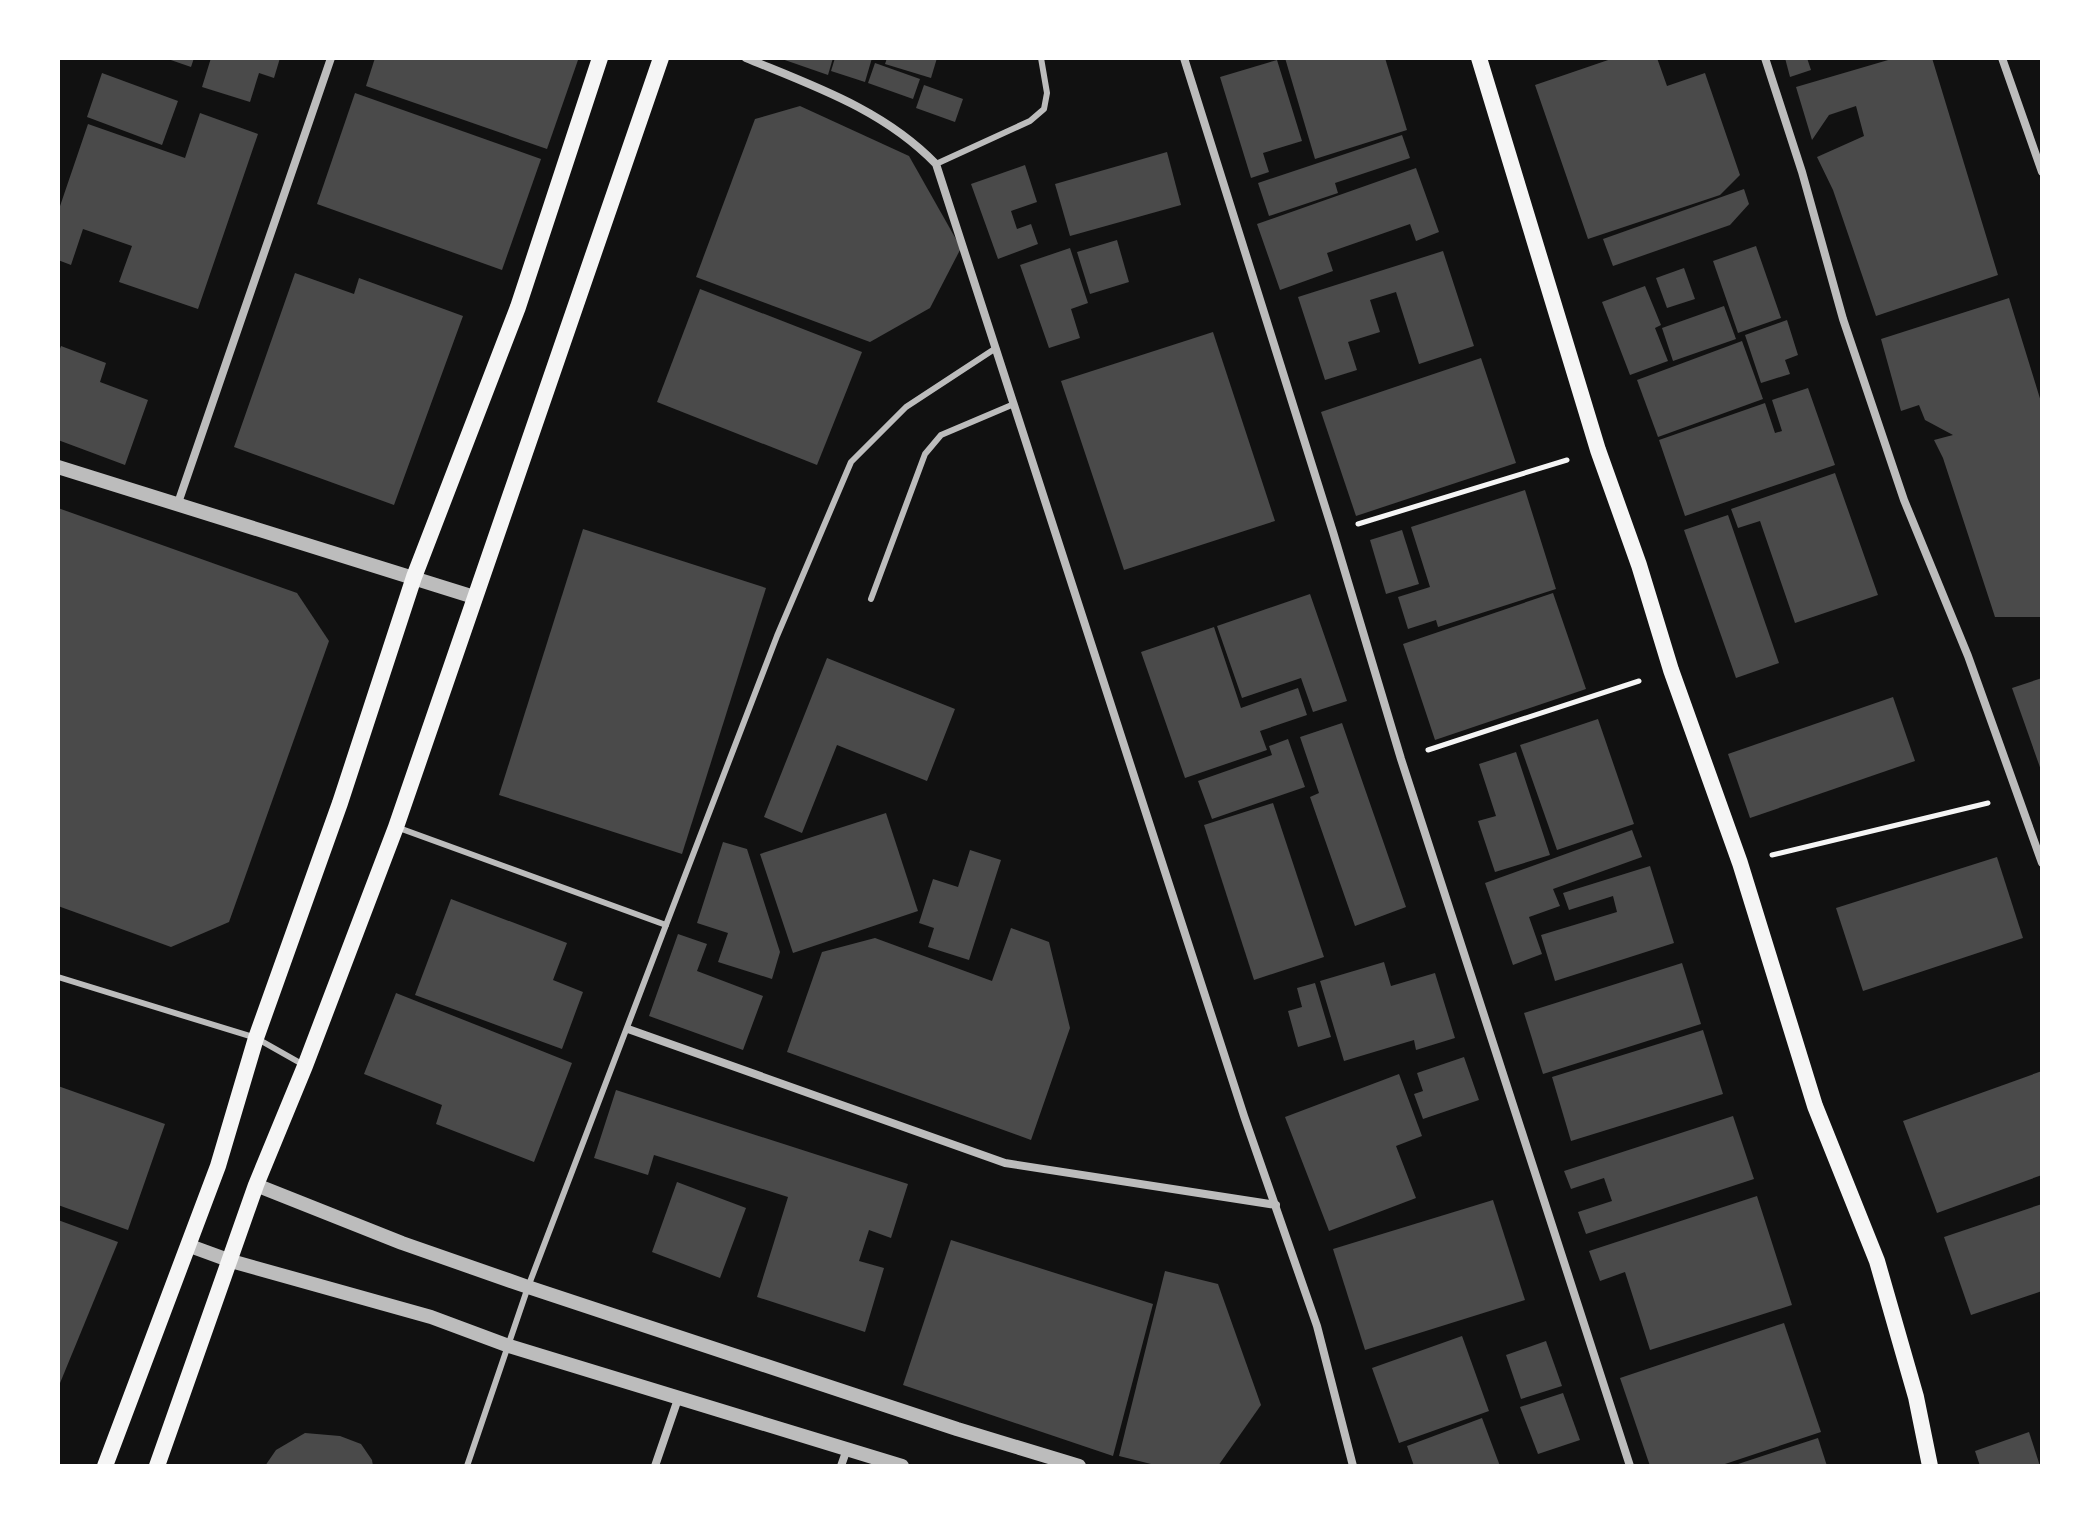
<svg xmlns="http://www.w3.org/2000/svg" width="2100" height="1524" font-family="Ubuntu,sans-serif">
	<rect width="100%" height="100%" fill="#111"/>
	<g fill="#4a4a4a">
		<polygon points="165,58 194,58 191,67"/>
		<polygon points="211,58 280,58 274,78 259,73 250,102 202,87"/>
		<polygon points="375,58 574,58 578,60 547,149 366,86"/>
		<polygon points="779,58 833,58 828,75"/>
		<polygon points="835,58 872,58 865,82 831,71"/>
		<polygon points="887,58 937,58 931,78 885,64"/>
		<polygon points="1285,58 1385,58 1407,130 1315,159"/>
		<polygon points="1614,58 1657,58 1667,86 1705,73 1740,175 1720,195 1588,239 1535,85"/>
		<polygon points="1785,58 1807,58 1811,70 1790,77"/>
		<polygon points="1895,58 1932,58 1998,275 1876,316 1833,190 1817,157 1864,136 1856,106 1829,115 1812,140 1796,87"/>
		<polygon points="1277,60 1302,141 1263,153 1269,172 1251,178 1220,77"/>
		<polygon points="875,63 920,79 913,99 868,83"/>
		<polygon points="102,73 178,101 162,145 87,117"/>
		<polygon points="924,85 963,99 955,122 916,108"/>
		<polygon points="355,93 541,159 502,270 317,204"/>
		<polygon points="800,106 909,156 961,248 930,308 870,342 696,277 755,119"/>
		<polygon points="200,113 258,134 198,309 119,282 132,246 83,229 71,265 58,260 58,212 88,124 185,158"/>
		<polygon points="1402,135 1410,158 1335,183 1338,193 1269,216 1258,183"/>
		<polygon points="1167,152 1181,205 1070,236 1055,184"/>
		<polygon points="1025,165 1037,202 1011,211 1017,229 1031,224 1038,244 998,259 971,184"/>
		<polygon points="1416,168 1439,232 1416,241 1410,224 1327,253 1333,271 1280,290 1257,224"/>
		<polygon points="1744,189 1749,204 1730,225 1613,266 1603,239"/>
		<polygon points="1117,240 1129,282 1090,294 1077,252"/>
		<polygon points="1756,246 1781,318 1738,333 1713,261"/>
		<polygon points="1070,248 1088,303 1071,309 1080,338 1049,348 1020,265"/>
		<polygon points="1443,251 1474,346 1419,364 1396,292 1370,300 1380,332 1348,342 1357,370 1325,380 1298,297"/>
		<polygon points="1684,268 1695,299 1667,308 1656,278"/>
		<polygon points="295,273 354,294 359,278 463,316 394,505 234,447"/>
		<polygon points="1645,286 1661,325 1655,328 1668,361 1630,375 1602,302"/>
		<polygon points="700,289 862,352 817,465 657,402"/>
		<polygon points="2009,298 2042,405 2042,617 1995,617 1943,458 1934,440 1953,435 1925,420 1919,405 1901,411 1881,339"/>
		<polygon points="1724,306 1736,339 1673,361 1662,328"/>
		<polygon points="1787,320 1798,355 1785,360 1790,374 1761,383 1745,335"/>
		<polygon points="1213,332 1275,521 1124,570 1061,381"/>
		<polygon points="1742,341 1763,399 1658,437 1637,380"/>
		<polygon points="61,346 106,363 100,382 148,400 125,465 58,440 58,354"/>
		<polygon points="1481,358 1516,463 1356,516 1321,412"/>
		<polygon points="1808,388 1835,465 1685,516 1659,440 1765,403 1775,433 1782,431 1772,400"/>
		<polygon points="1835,473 1878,595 1795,623 1760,521 1738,528 1731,509"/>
		<polygon points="1525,490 1556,589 1438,627 1436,620 1408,629 1398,597 1430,587 1411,527"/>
		<polygon points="58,508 297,593 329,641 229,922 171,947 58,906"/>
		<polygon points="1728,515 1779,663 1736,678 1684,530"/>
		<polygon points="583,529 766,588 682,854 499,795"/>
		<polygon points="1402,530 1419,584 1386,594 1370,540"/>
		<polygon points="1553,593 1586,689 1435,740 1403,644"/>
		<polygon points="1310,594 1347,701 1313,712 1301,678 1242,698 1217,626"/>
		<polygon points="1214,627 1241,708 1298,688 1307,715 1260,731 1267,750 1185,778 1141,652"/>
		<polygon points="827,658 955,709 927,781 837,745 802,833 764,817"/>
		<polygon points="2042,678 2042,773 2012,688"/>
		<polygon points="1893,697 1915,761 1750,818 1728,754"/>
		<polygon points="1598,719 1634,824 1557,850 1520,745"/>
		<polygon points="1342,723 1406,907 1355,926 1310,797 1319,793 1300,737"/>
		<polygon points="1288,739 1305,787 1212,819 1198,781 1272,755 1269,746"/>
		<polygon points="1516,752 1550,855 1495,872 1478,821 1496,816 1479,764"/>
		<polygon points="1273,803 1324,957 1254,980 1204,825"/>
		<polygon points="886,813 918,911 793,953 760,854"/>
		<polygon points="1632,830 1642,857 1553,889 1560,906 1529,917 1542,954 1513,965 1485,883"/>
		<polygon points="723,842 747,849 780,952 772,979 718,962 728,933 697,923"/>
		<polygon points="970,850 1001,860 969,960 928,947 934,928 919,923 933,879 958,887"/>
		<polygon points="1997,857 2023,938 1863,991 1836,908"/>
		<polygon points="1650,866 1674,943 1555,981 1541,935 1617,912 1613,896 1569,910 1563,893"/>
		<polygon points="451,899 567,943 553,980 583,992 562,1049 415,995"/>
		<polygon points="1011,928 1049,942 1070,1028 1031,1140 787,1052 822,952 875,938 992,981"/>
		<polygon points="678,934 707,944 697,971 763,996 743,1050 649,1016"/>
		<polygon points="1384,962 1391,986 1435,973 1455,1038 1416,1050 1414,1040 1344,1061 1320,981"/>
		<polygon points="1682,963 1701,1024 1543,1074 1524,1013"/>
		<polygon points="1315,983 1331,1037 1298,1047 1288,1011 1302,1007 1297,988"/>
		<polygon points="396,993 572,1063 534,1162 436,1124 442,1105 364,1074"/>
		<polygon points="1703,1030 1723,1094 1571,1141 1552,1077"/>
		<polygon points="1464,1057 1479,1100 1423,1119 1414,1094 1423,1091 1417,1073"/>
		<polygon points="2042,1071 2042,1175 1937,1213 1903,1121"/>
		<polygon points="1399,1074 1422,1136 1396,1146 1416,1198 1329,1231 1285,1117"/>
		<polygon points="58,1086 165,1124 128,1230 58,1205"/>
		<polygon points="616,1090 908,1184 891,1238 869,1230 859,1261 884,1268 865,1332 757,1297 788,1197 654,1155 648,1175 594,1158"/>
		<polygon points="1733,1116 1754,1179 1586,1234 1578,1212 1612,1201 1604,1178 1571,1189 1564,1171"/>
		<polygon points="677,1182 746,1208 720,1278 652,1252"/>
		<polygon points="1757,1196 1792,1305 1650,1350 1625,1272 1600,1281 1589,1251"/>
		<polygon points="1493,1200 1525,1300 1365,1350 1333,1249"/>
		<polygon points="2042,1204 2042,1291 1971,1315 1944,1237"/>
		<polygon points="58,1220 118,1242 58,1388"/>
		<polygon points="951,1240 1153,1304 1113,1456 903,1385"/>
		<polygon points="1165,1271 1218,1284 1261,1405 1218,1466 1159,1466 1119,1456"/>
		<polygon points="1784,1323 1821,1432 1719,1466 1650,1466 1620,1378"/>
		<polygon points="1462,1336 1489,1411 1399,1443 1372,1368"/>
		<polygon points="1546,1341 1562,1386 1521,1399 1506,1355"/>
		<polygon points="1563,1393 1580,1440 1538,1454 1520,1407"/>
		<polygon points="1482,1418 1500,1466 1414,1466 1407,1446"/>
		<polygon points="2029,1432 2040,1466 1980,1466 1975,1451"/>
		<polygon points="305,1433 340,1436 361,1444 372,1460 373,1466 265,1466 276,1450"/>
		<polygon points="1818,1438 1827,1466 1735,1466 1735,1465"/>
	</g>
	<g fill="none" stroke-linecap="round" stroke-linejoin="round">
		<g stroke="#f5f5f5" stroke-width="5">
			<polyline points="1358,524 1567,460"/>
			<polyline points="1428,750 1639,681"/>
			<polyline points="1772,855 1988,803"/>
		</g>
		<g stroke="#bcbcbc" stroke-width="6">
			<polyline points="936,164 1030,121 1044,109 1047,93 1041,58"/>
			<polyline points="871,599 925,454 941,435 1014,404"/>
			<polyline points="399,828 666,925"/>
			<polyline points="58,977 256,1038 302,1064"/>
			<polyline points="467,1466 528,1287 666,925 777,636 851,462 906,407 996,348"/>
		</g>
		<g stroke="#bcbcbc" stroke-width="8">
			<path d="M746 58C814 86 884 110 936 164L1244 1116 1317 1326 1353 1466"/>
			<polyline points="1184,58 1333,532 1401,759 1630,1466"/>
			<polyline points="1765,58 1802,172 1843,319 1904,500 1968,656 2042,863"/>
			<polyline points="2002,58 2042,172"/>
			<polyline points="178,503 331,58"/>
			<polyline points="628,1029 1005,1163 1276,1205"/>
			<polyline points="655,1466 679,1396"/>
			<polyline points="841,1466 847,1449"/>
		</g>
		<g stroke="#bcbcbc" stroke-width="14">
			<polyline points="58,467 474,597"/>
			<polyline points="256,1185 402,1243 528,1287 957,1429 1079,1466"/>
			<polyline points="190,1246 231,1261 431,1317 509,1346 902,1466"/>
		</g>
		<g stroke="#f5f5f5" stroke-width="16">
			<polyline points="1479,58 1598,450 1639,565 1671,670 1740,863 1815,1106 1877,1261 1916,1397 1930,1466"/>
			<polyline points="105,1466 218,1166 256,1038 340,803 414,577 518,307 600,58"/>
			<polyline points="157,1466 256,1185 305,1066 396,827 661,58"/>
		</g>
	</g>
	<rect width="2100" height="1524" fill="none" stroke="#ffffff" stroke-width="120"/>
</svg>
